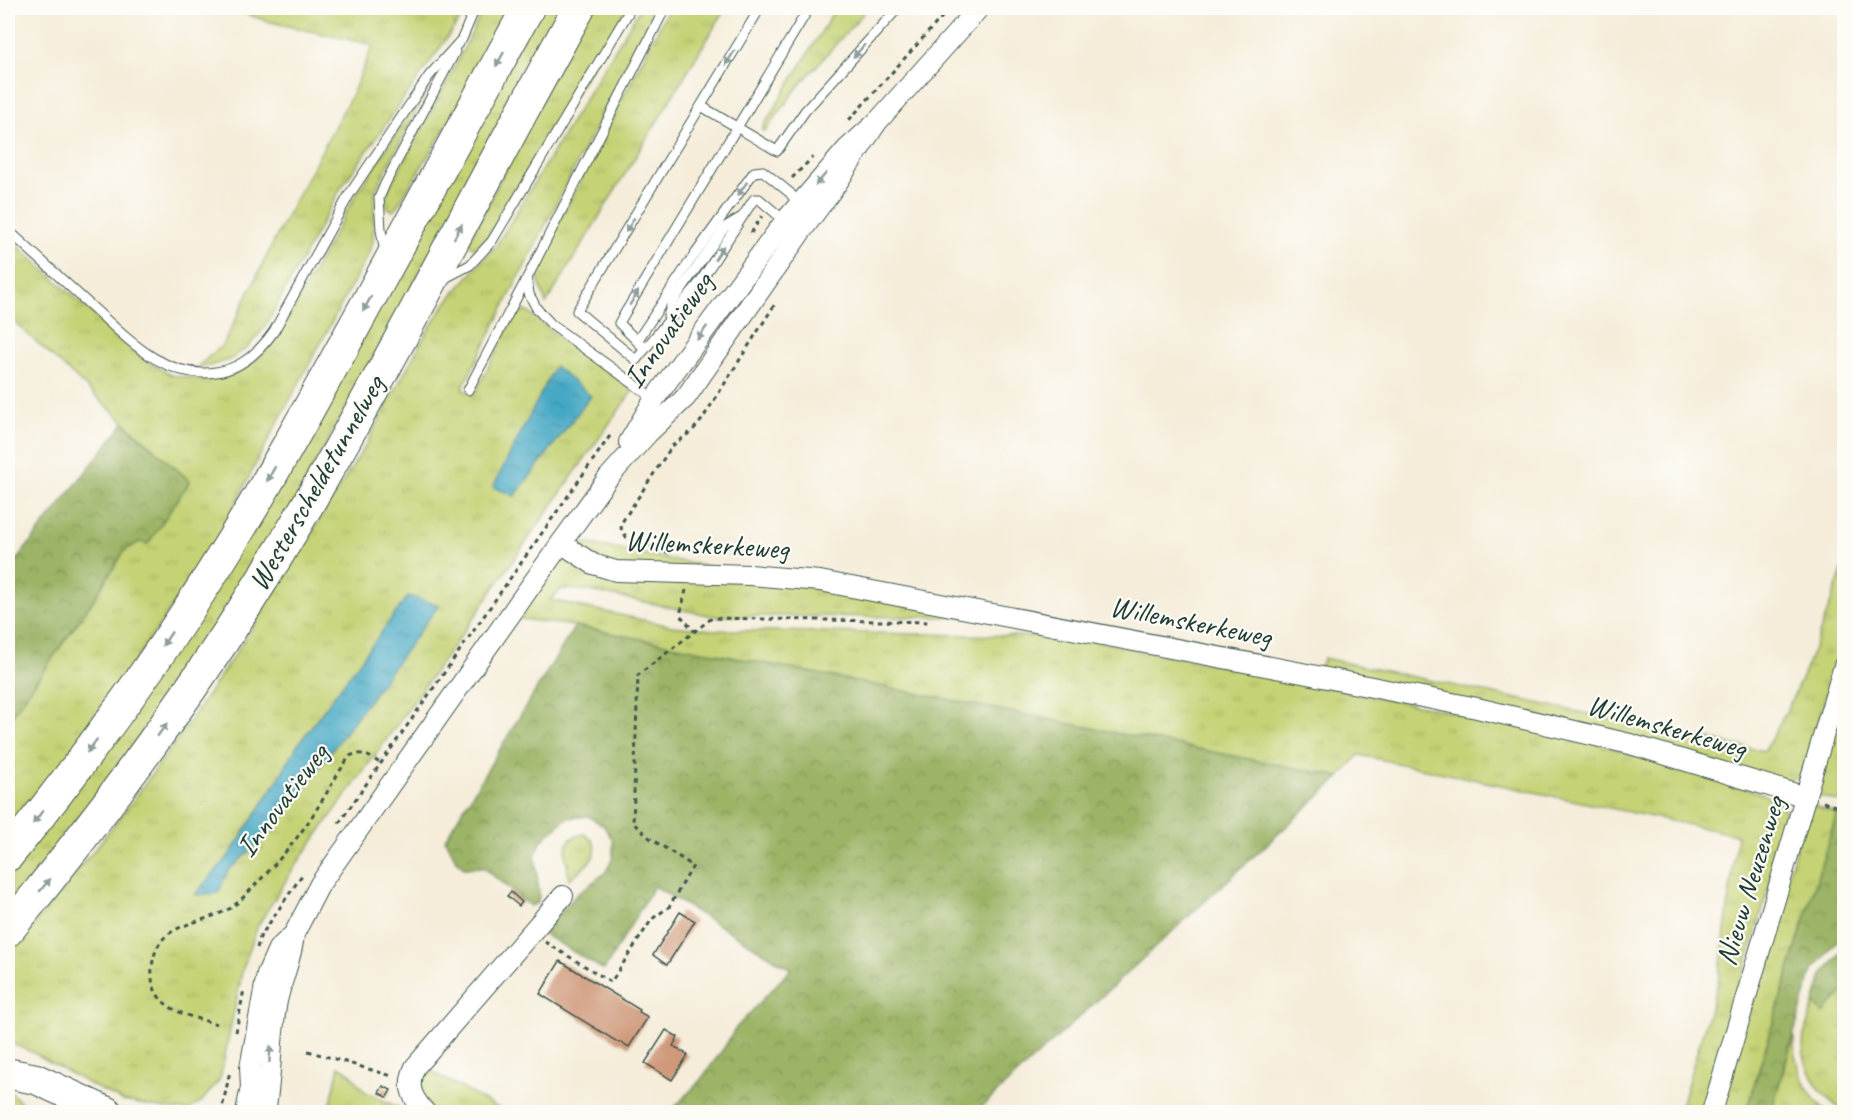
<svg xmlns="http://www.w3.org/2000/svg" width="1852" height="1120" font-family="Caveat,sans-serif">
	<defs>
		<pattern id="grass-tufts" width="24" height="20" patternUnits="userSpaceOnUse" patternTransform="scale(1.5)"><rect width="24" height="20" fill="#c5d274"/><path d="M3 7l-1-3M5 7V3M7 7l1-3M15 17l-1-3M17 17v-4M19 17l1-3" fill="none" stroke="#a9b565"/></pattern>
		<pattern id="forest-crowns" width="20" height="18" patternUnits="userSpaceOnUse" patternTransform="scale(1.5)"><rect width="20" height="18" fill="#9cb466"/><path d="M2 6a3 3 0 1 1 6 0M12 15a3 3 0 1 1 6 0" fill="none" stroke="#7f9455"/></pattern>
		<pattern id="water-ripples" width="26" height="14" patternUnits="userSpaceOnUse" patternTransform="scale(1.5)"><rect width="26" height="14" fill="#44a8c4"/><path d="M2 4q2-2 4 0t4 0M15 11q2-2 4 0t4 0" fill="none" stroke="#388aa0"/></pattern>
	</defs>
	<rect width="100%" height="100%" fill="#fdfcf7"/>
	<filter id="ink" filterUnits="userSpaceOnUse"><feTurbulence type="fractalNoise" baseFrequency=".0167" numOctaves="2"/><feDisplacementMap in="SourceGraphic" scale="12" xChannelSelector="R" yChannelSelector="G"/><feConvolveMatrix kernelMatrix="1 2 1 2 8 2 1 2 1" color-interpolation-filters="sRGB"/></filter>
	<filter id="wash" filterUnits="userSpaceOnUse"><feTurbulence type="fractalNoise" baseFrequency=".008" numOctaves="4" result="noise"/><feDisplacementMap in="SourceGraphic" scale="24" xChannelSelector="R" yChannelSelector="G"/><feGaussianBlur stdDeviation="1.35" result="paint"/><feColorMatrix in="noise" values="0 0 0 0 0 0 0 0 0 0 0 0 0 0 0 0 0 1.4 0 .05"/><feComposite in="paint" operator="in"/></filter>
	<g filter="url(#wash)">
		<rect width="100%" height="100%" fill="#f5edda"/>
		<g fill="url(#grass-tufts)" stroke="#728854" stroke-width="1.5" fill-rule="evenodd">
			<polygon points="227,8 339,8 353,10 356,8 468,8 341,188 265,327 247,348 229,360 209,366 198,366 223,345 282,225 354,90 373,45 270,22"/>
			<path d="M484 8H516L467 93 394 211C379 206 387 195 391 184L443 90Z"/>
			<polygon points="541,8 564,8 278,532 163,706 8,909 8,868 41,828"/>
			<polygon points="588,8 627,8 487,239 480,246 474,248 468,243"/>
			<path d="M640 8H656L462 389 474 395 515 315 520 312 527 311 562 340 633 390 493 589 478 612 293 869 258 925 243 968 220 1079 202 1101 189 1110H182L166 1109 123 1101 89 1084 34 1053 8 1042V957L127 809 188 724 251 630 364 448 424 337 440 311 454 293 496 246ZM408 597 275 827 228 871 195 894 228 857 277 781 297 746Z"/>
			<polygon points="669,8 726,8 546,304 535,269"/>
			<polygon points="836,8 868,8 798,87 765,131 761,130"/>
			<polygon points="433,79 375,191 373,242 368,255 258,459 220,536 64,765 8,826 8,721 92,602 124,551 139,542 189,481 8,316 8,237 143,359 171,375 199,379 222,377 234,374 259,358 280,332 355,196"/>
			<path d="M575 541 970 617 713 616 585 590 562 589 550 600 671 626 715 630 1075 637 1568 735 1752 790C1772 798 1789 800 1787 826L1703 1112H1679L1719 979 1737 835 1359 755 1340 777 575 626 520 619 533 597Z"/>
			<path d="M1844 566V633L1805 767 1797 777 1785 783 1318 670 1324 658 1764 751C1800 694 1821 629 1844 566Z"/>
			<polygon points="1844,684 1844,787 1840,802 1812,794"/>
			<polygon points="1809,804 1837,813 1746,1112 1718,1112"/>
			<path d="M584 834C611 851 584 867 569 879 567 859 558 837 584 834Z"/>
			<path d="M1844 990V1111C1820 1097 1799 1065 1804 1036 1806 1025 1811 1015 1814 1004L1824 1012Z"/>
			<path d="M1794 1035C1793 1064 1804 1094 1828 1112H1771Z"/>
			<polygon points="339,1066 350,1073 364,1091 408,1112 329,1112"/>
			<path d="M427 1069 505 1112H435C419 1098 418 1089 427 1069Z"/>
			<polygon points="8,1090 25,1106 37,1112 8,1112"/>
		</g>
		<g fill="url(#forest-crowns)" stroke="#5e784d" stroke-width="1.5">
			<polygon points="124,423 190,481 148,544 139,542 124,551 92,602 8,721 8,571"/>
			<polygon points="575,626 1340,777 976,1112 670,1112 699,1082 724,1048 736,1028 791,969 654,886 604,970 542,933 576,895 605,873 613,858 613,840 603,825 588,816 567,818 542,840 535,856 539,894 538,903 530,906 483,867 464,868 456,860 445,839"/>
			<polygon points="1837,813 1844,815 1844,933 1812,971 1771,1112 1746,1112"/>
			<polygon points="1844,949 1844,990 1824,1013 1814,1004 1822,975"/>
		</g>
		<g fill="url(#water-ripples)" stroke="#32727c" stroke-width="1.5">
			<polygon points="555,366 591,396 515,496 493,487"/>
			<polygon points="408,596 439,605 275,828 228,871 218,893 195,895 228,857 277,781 297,746"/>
		</g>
		<g id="blocks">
			<g fill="#cf997a">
				<polygon points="511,892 522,902 519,906 507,896"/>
				<polygon points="680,912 695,921 667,965 653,955"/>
				<polygon points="560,961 640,1010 639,1012 648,1017 629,1047 621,1042 619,1043 540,994"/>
				<polygon points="666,1030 678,1037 673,1046 688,1055 672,1080 645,1063"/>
				<polygon points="383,1086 391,1090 387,1097 379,1093"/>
			</g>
		</g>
	</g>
	<g filter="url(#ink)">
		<use href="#blocks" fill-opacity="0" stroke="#3f574d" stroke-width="1.5"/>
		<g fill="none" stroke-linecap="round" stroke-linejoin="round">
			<defs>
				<g id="service">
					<polyline points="760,8 577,311 636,360 645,349 619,323 809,8"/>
					<polyline points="701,106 777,151 805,111 898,8"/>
					<path d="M8 230C35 255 62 279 89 304 125 336 163 380 216 372 241 369 260 351 274 331L349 195 429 76 462 39 475 8"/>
					<polyline points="385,253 381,230 379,198 386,182 455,52"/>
					<polyline points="443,279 470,265 492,241 631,8"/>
					<polyline points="668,316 672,303 725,227 740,218"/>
					<polyline points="637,341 688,264 754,172 763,171 790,193 799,205"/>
					<polyline points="645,349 700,282 754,199 759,199 785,221"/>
					<polyline points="468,390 527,278"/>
					<polyline points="656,400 552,325 537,309 529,294 527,278 665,8"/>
				</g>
				<g id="minor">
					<polyline points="629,442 655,398 785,221 847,149 877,122 979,8"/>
					<polyline points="561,543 593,564 616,571 750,575 820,581 1297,672 1477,708 1630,744 1806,797"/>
					<polyline points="246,1112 251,1087 250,1068 267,974 278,949 294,934 320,884 561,543 608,478 648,433 686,397 800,233 837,183 877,122"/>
					<path d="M265 1112C272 1076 270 1038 277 1001 282 978 292 958 294 934"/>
					<path d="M425 1112C412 1098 406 1086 415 1067L563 896"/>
					<polyline points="1712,1112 1844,666"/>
				</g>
				<polyline id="primary" points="11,1074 36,1079 107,1112"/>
				<g id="trunk">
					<path d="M8 855C102 739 190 615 265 486 356 328 440 167 528 8"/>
					<path d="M8 930C114 801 213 665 298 521 397 353 484 177 579 8"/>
				</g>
			</defs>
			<use href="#service" stroke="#3f574d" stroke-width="11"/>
			<use href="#minor" stroke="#3f574d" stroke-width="22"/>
			<use href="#primary" stroke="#3f574d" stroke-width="32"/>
			<use href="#trunk" stroke="#3f574d" stroke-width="34"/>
			<g stroke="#3f574d" stroke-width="3" stroke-dasharray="4.5 4.5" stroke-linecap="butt">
				<polyline points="849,120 950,8"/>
				<polyline points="792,178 813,157"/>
				<polyline points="751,233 762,216"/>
				<polyline points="669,553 626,537 621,528 622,522 672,446 692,431 701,421 775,304"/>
				<polyline points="686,590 680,615 694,631"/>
				<polyline points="1823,802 1844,809"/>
				<polyline points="339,823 612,433"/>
				<polyline points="545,942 611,982 652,919 669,907 693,866 651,839 633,823 638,675 712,618 931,622"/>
				<polyline points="257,948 260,937 302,875"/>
				<path d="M217 1024C187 1016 148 1008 152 968 153 956 157 944 166 936 181 923 208 920 225 911 238 905 249 891 259 881 281 859 302 833 318 807 329 790 338 772 350 756 362 750 370 757 380 763"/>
				<polyline points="236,1032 244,989"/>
				<polyline points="8,1047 16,1051"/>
				<polyline points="308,1051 392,1076"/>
				<polyline points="128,1108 147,1112"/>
				<polyline points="217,1112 223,1104 230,1071"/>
			</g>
			<use href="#service" stroke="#fff" stroke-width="9"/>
			<use href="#minor" stroke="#fff" stroke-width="20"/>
			<use href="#primary" stroke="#fff" stroke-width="30"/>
			<use href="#trunk" stroke="#fff" stroke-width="32"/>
		</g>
		<defs><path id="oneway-solid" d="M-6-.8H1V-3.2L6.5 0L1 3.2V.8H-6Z" transform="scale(1.5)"/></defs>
		<g fill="#8f9e9a">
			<use href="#oneway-solid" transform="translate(859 51) rotate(132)"/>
			<use href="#oneway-solid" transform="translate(730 58) rotate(121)"/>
			<use href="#oneway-solid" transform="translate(500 59) rotate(119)"/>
			<use href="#oneway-solid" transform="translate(821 179) rotate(131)"/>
			<use href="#oneway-solid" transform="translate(742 189) rotate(126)"/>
			<use href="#oneway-solid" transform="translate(630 225) rotate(121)"/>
			<use href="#oneway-solid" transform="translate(458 231) rotate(-62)"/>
			<use href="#oneway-solid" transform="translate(719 253) rotate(-57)"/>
			<use href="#oneway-solid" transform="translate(634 298) rotate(-59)"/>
			<use href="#oneway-solid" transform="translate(367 304) rotate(119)"/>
			<use href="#oneway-solid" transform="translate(702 333) rotate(126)"/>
			<use href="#oneway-solid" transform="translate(271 474) rotate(119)"/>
			<use href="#oneway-solid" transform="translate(167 639) rotate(124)"/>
			<use href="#oneway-solid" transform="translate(162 730) rotate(-54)"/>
			<use href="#oneway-solid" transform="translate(92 746) rotate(127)"/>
			<use href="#oneway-solid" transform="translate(38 817) rotate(127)"/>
			<use href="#oneway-solid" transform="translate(45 885) rotate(-50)"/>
			<use href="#oneway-solid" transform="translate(270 1054) rotate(-86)"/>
		</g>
	</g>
	<g text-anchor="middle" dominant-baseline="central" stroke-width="4.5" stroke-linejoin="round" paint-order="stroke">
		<g font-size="30" fill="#1f3d34" stroke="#fdfcf7">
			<text transform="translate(668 330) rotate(-55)">Innovatieweg</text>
			<text transform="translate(316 483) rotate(-60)">Westerscheldetunnelweg</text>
			<text transform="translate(707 544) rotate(3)">Willemskerkeweg</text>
			<text transform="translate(1191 621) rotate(11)">Willemskerkeweg</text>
			<text transform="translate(1667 726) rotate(16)">Willemskerkeweg</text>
			<text transform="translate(282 800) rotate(-53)">Innovatieweg</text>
			<text transform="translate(1750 881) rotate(-73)">Nieuw Neuzenweg</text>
		</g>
	</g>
	<rect width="1852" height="1120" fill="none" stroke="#fdfcf7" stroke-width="30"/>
</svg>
